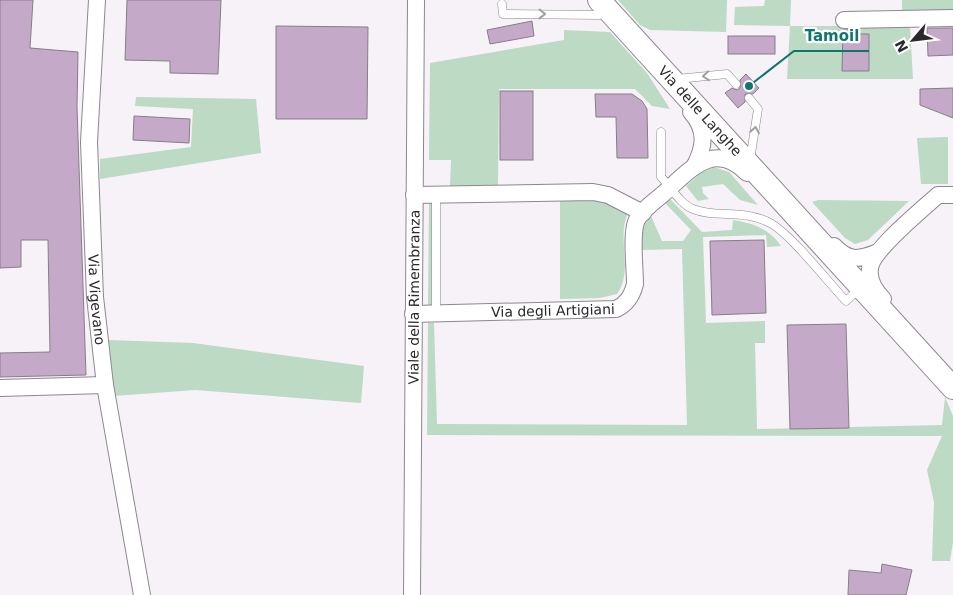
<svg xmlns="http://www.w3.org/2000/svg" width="953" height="595" font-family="'DejaVu Sans',sans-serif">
	<rect width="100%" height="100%" fill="#f7f1f8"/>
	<g fill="#bcdac4">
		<polygon points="618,0 727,0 726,32 650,30 640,25"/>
		<polygon points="765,0 791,0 790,26 910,26 913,79 787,79 790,26 734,25 735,7 764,6"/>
		<polygon points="902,0 953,0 953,11 902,12"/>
		<polygon points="564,30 610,32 647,73 670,109 652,106 635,89 499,89 498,186 450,186 451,160 429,160 430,63 564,40"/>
		<polygon points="136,97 256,99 261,153 100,179 100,159 191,147 193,109 135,106"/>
		<polygon points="948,137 948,184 921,184 917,138"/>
		<polygon points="714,167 729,172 758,205 740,200 723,184 702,187 703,193 709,199 698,201 686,186 701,173"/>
		<path d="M670 199 702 232 732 230 733 220C752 223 770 229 781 246L767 247 766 235 703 237 706 323 765 321V343H755L757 429 942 425 945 397 953 416V542L950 561H932L934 502 927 470 942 436 427 435 428 323H434L437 424 687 425 682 249 641 250V229L651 216 662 241H683L691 230 666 204Z"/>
		<path d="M560 200H599L628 213C616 238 634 271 617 294L600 298 560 299Z"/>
		<polygon points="818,200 909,201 868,240 855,244 845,238 812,202"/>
		<polygon points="429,202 434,202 433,306 428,306"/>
		<polygon points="108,340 193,343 364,366 361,403 195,390 114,396"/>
	</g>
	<g fill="#c4a9c9" stroke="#857f86">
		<polygon points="0,0 33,0 30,48 78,52 77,107 86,375 0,377 0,353 50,352 48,240 21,240 21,267 0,268"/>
		<polygon points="127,0 221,0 218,74 170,73 170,61 125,60"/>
		<polygon points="532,21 534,36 490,44 487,30"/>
		<polygon points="276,26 368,27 367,119 276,119"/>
		<polygon points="927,28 953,28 953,55 928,56"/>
		<polygon points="843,30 856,30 855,34 869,34 869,71 842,71"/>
		<rect x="728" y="36" width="47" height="18"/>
		<polygon points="746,74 759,88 753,94 745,94 745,102 738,108 725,93 732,88 737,90 740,88 740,80"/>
		<polygon points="953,88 953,118 920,105 920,89"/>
		<rect x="500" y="91" width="33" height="69"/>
		<polygon points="595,94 632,94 642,101 647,109 648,158 617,158 616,117 596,117"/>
		<polygon points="134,116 190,119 189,143 133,140"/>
		<polygon points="764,240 766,313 712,315 710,241"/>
		<polygon points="846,324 849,428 790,429 787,325"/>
		<polygon points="882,564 912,570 906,595 848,595 849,570 881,573"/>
	</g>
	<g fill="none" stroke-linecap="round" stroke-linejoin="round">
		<defs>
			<g id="lane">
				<polyline points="502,4 503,14 599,15 604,10"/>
				<polyline points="677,79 727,74 736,84"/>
				<polyline points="749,98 758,109 750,160"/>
				<path d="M661 132V177C671 187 680 204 693 209 717 219 744 208 772 224 794 238 827 281 846 301L859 289"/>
				<polyline points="436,314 436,194"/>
			</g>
			<g id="street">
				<path id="s1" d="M97 0 89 142 95 297 105 385 142 595"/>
				<polyline points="844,20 953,18"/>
				<path d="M691 112C707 130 705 147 694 167"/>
				<polyline points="414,195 593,192 608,195 643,213"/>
				<path d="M834 246C848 261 858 260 876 253"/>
				<path d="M883 299C875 291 868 281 870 268 872 250 923 209 938 195H953"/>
				<path id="s2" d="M413 314 616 309C627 304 632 296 635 284 635 268 631 237 636 222 640 211 654 202 663 194 689 171 714 139 747 173"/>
				<polyline points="0,388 105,385"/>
				<path id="s3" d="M412 595 416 0"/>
			</g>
			<g id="secondary">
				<path id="s4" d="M599 0 953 388"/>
			</g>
		</defs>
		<use href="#lane" stroke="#8d878e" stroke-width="9"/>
		<use href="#street" stroke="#8d878e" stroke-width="18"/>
		<use href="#secondary" stroke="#8d878e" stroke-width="24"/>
		<use href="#lane" stroke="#fff" stroke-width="8"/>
		<use href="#street" stroke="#fff" stroke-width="16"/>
		<use href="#secondary" stroke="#fff" stroke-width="22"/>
	</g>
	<defs><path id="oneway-chevron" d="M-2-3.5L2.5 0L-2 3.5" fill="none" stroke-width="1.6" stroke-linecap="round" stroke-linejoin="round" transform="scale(1.25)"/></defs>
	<g stroke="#9f9ea0">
		<use href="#oneway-chevron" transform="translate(542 14) rotate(1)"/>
		<use href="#oneway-chevron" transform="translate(706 76) rotate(175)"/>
		<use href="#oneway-chevron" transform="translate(755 130) rotate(-81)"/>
	</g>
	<g text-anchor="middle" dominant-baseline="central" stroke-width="4.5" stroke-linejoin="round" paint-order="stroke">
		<g font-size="14" fill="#2a282b" stroke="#fff">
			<text stroke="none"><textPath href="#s4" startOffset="150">Via delle Langhe</textPath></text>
			<text stroke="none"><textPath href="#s3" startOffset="298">Viale della Rimembranza</textPath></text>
			<text stroke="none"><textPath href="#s1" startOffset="300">Via Vigevano</textPath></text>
			<text stroke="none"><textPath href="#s2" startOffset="140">Via degli Artigiani</textPath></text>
		</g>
	</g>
	<path fill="none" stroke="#0f766e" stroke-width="2" d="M749 86L794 51H869"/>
	<circle fill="#0f766e" stroke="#fff" stroke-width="2" cx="749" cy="86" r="5"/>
	<g font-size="15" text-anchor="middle" font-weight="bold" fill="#0f766e" stroke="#fff" stroke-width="4.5" stroke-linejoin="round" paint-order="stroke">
		<text x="832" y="41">Tamoil</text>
	</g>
	<g transform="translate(913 40) rotate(242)" stroke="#ffffff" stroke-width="4" paint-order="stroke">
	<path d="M0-4L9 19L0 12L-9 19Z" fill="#2a282b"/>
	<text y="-8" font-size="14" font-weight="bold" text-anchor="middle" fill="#2a282b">N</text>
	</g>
</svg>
